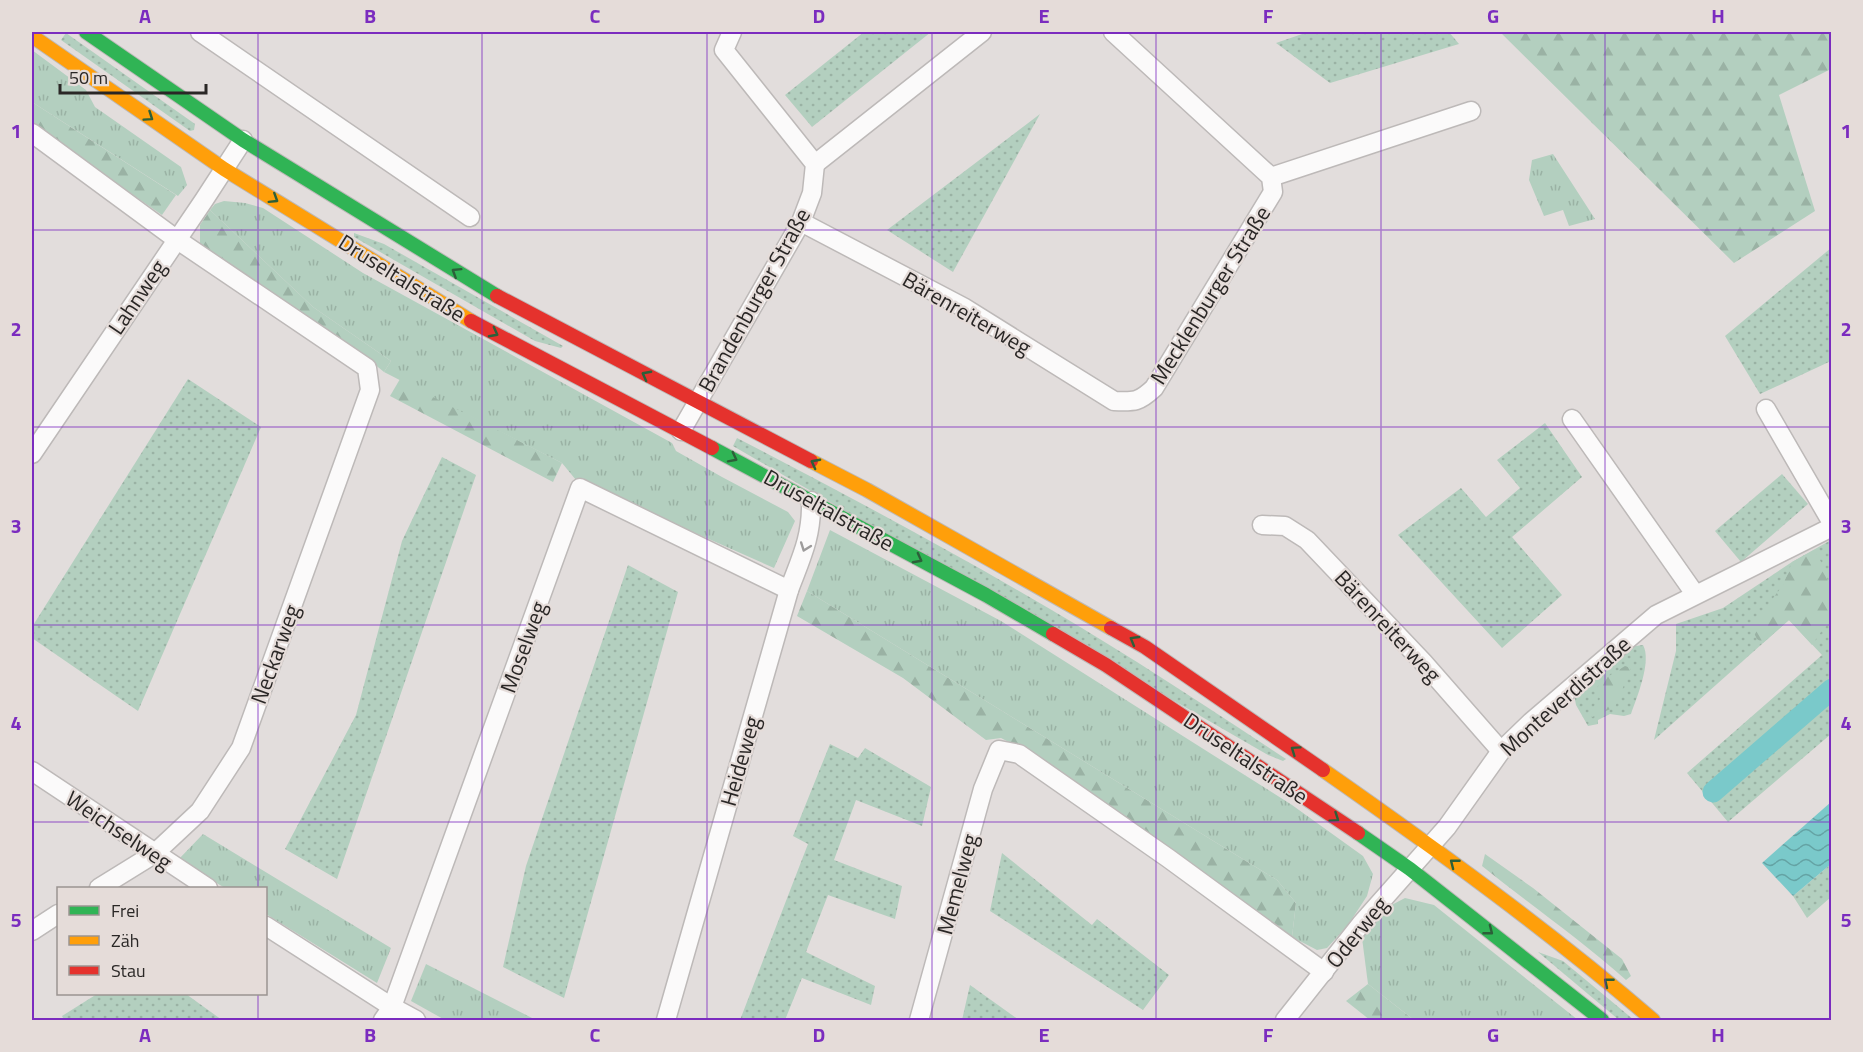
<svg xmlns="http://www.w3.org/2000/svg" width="1863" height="1052" font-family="'Titillium Web',sans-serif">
	<defs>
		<pattern id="grass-dots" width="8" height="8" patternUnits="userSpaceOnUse" patternTransform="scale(1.5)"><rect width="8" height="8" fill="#b3cfbf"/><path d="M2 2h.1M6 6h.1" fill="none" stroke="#9ab2a4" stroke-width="1.8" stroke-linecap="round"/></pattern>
		<pattern id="forest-firs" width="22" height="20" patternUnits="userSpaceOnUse" patternTransform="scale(1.5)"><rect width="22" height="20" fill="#b3cfbf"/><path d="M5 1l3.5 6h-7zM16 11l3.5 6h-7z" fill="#9ab2a4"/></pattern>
		<pattern id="park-tufts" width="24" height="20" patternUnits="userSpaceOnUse" patternTransform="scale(1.5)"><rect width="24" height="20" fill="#b3cfbf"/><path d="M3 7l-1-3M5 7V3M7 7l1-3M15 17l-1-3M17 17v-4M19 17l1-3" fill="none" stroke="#9ab2a4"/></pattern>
		<pattern id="water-waves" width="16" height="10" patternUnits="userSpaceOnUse" patternTransform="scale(1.5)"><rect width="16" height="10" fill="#7ac9ca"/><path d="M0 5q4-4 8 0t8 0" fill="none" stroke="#64a3a4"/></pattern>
	</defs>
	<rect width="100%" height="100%" fill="#e2dddc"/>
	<g fill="url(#grass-dots)">
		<polygon points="864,32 931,32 812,127 785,95"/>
		<polygon points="1308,32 1449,32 1459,44 1330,83 1276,43"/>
		<polygon points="66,33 195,124 194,130 190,131 61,40"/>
		<polygon points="1040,114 953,272 887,230"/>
		<polygon points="354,233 384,244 563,346 561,348 535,341 354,237"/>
		<polygon points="1831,248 1831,361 1760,394 1725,336"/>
		<polygon points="188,379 261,427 138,711 32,638 32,627"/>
		<polygon points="1545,423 1582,477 1512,537 1562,595 1502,648 1398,535 1461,488 1486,517 1520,488 1497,460"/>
		<path d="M737 438C872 508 1008 581 1137 662 1187 694 1236 726 1286 759L1283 761 1268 755 733 446Z"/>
		<polygon points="442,457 476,475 337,879 285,849 356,715 402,541"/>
		<polygon points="1782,474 1808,504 1741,562 1715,531"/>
		<polygon points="1831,540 1831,734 1728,822 1687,773 1822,655 1789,620 1654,740 1676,651 1676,624 1723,608 1792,562"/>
		<polygon points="628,565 678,592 564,998 503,967 526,866"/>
		<path d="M1643 645C1652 661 1637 697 1631 714L1624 716 1610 714 1598 720V724L1588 726 1576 705 1574 694 1628 647Z"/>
		<polygon points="830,744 858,758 865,748 931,787 922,826 856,800 834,860 902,886 895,919 828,895 806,952 875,986 871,1005 802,978 785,1020 740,1020 808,844 793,836"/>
		<polygon points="1831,833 1831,897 1807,918 1793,896 1831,864"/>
		<polygon points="1002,853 1092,925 1097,919 1169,975 1143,1010 990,911"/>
		<polygon points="1538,952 1563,961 1634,1020 1619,1020"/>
		<polygon points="970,985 1019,1020 962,1020"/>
		<polygon points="97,994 186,994 222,1020 64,1020 62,1016"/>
	</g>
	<g fill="url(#forest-firs)">
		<polygon points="1500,32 1831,32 1831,69 1779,95 1815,211 1734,263"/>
		<polygon points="32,102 176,195 162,215 32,125"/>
		<polygon points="210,210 313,307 391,361 384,372 362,354 200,244 200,225"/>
		<polygon points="400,379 562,463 553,482 390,396"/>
		<path d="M1814 550C1829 571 1832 595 1831 621L1823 629 1812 645 1789 620 1763 643 1757 639 1751 627 1783 585 1792 562Z"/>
		<polygon points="807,591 1277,880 1296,903 1292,937 1036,756 1001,738 986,740 903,678 797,616"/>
		<polygon points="1625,666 1631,668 1615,707 1592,717 1590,711 1600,699 1595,690 1604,679"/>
		<path d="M1485 854 1533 888 1622 959 1631 976 1626 980C1580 939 1529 904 1482 866Z"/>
		<polygon points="1368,984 1414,1020 1370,1020 1346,1001"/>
	</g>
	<g fill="url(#park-tufts)">
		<polygon points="32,50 86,90 95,107 181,167 187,185 178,196 32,102"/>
		<polygon points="1553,154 1595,219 1569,226 1563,210 1544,216 1529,180 1532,160"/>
		<polygon points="224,201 245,203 263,208 363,273 672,443 676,451 722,477 788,512 795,521 774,568 576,480 562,463 384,372 391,361 313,307 210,210 215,204"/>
		<polygon points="830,530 1001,621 1292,805 1363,856 1373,874 1367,896 1348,925 1327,948 1317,950 1292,937 1296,903 1277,880 807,591"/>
		<polygon points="203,834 391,948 377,983 266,914 266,888 225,888 178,860"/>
		<polygon points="1405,898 1434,905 1578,1020 1414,1020 1368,984 1362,938 1384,909"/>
		<polygon points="426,964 536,1020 445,1020 411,1001"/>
	</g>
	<polygon fill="url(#water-waves)" points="1831,802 1831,864 1793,896 1762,863"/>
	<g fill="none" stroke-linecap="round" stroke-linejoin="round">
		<polyline stroke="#7ac9ca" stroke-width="21" points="1713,792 1832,689"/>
		<defs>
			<g id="street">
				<polyline points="200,32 470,217"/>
				<polyline points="32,133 176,239 367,368 370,390 241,748 200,811 154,854 99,888"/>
				<polyline points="815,164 982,32"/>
				<polyline points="1271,177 1471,111"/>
				<path d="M801 222 963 307 1114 401C1135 402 1139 402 1154 388L1273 192 1271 177 1113 32"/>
				<polyline points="1766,409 1832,523"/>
				<polyline points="1572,419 1695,594"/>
				<polyline points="681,431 801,222 812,193 815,164 724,50 732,32"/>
				<polyline points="32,454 204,200 243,140"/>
				<polyline points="1262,525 1285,526 1307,540 1423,662 1501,751"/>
				<polyline points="32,771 208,888"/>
				<polyline points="266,926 392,1007 416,1020"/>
				<polyline points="32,931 58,914"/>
				<polyline points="383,1020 392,1007 580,488 789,590"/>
				<path d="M666 1020 789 590C801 558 812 537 811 501"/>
				<polyline points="919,1020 983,789 999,750 1019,754 1168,858 1324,972"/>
				<polyline points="1285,1020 1361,924 1447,827 1501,751 1531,722 1656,615 1832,527"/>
			</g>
			<g id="fast">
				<polyline points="86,32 243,140 497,296"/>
				<polyline points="712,448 986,595 1053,634"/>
				<polyline points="1358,833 1410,869 1602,1020"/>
			</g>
			<g id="slow">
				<polyline points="32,36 224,169 471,321"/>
				<polyline points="811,461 867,490 1111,628"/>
				<path d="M1323 770C1436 849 1548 930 1653 1020"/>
			</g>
			<g id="jam">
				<polyline points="497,296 811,461"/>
				<polyline points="471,321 712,448"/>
				<polyline points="1111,628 1145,647 1323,770"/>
				<polyline points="1053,634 1106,665 1358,833"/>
			</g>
		</defs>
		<use href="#street" stroke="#bdb9b8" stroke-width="21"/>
		<use href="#fast" stroke="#bdb9b8" stroke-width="16"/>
		<use href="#slow" stroke="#bdb9b8" stroke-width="16"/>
		<use href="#jam" stroke="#bdb9b8" stroke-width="16"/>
		<use href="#street" stroke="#fbfafa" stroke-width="18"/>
		<use href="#fast" stroke="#30b455" stroke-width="14"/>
		<use href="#slow" stroke="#ff9f0a" stroke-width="14"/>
		<use href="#jam" stroke="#e5322d" stroke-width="14"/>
	</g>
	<defs><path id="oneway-chevron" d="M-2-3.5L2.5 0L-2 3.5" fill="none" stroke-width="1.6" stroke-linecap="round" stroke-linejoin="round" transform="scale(1.5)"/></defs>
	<g stroke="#2c5f39">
		<use href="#oneway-chevron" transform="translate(149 117) rotate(34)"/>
		<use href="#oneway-chevron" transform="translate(274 199) rotate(32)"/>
		<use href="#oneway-chevron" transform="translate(456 272) rotate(-148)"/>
		<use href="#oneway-chevron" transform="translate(494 333) rotate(28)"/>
		<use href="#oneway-chevron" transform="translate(646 375) rotate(-152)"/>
		<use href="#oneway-chevron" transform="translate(733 458) rotate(27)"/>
		<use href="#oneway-chevron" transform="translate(815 463) rotate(-152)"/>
		<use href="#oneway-chevron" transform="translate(918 559) rotate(28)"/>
		<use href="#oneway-chevron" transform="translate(1134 640) rotate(-150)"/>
		<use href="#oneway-chevron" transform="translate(1295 750) rotate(-145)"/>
		<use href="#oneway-chevron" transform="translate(1335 818) rotate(34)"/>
		<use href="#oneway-chevron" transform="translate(1454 863) rotate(-142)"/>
		<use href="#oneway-chevron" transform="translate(1489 931) rotate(38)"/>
		<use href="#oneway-chevron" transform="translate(1608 982) rotate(-141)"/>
	</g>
	<use stroke="#9d9b9b" href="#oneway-chevron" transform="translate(805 547) rotate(110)"/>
	<path fill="none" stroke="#7b2cbf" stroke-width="1.5" stroke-opacity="0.55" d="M258 32V888M482 32V1020M707 32V1020M932 32V1020M1156 32V1020M1381 32V1020M1605 32V1020M32 230H1832M32 427H1832M32 625H1832M32 822H1832M258 994V1020"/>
	<g text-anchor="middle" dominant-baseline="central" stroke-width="4.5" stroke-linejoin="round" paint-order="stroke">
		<g font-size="22" fill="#2a2726" stroke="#e5dcd9">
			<text transform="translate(402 278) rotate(32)">Druseltalstraße</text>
			<text transform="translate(1210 295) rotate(-58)">Mecklenburger Straße</text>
			<text transform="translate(137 297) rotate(-56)">Lahnweg</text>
			<text transform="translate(754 300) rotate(-61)">Brandenburger Straße</text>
			<text transform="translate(967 313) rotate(30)">Bärenreiterweg</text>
			<text transform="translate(829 510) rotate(29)">Druseltalstraße</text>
			<text transform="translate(1388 626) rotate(47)">Bärenreiterweg</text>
			<text transform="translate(523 647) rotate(-70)">Moselweg</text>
			<text transform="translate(275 654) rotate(-70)">Neckarweg</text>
			<text transform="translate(1565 696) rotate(-42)">Monteverdistraße</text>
			<text transform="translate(1246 758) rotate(34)">Druseltalstraße</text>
			<text transform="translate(740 761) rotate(-74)">Heideweg</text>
			<text transform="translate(119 830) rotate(34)">Weichselweg</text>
			<text transform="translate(957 884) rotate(-75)">Memelweg</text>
			<text transform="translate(1357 932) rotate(-51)">Oderweg</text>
		</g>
	</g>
	<rect width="1863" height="1052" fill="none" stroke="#e5dcd9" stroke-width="66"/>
	<rect x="57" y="887" width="210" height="108" fill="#e5dcd9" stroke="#9a9491" stroke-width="1.5"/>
	<rect x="69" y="906" width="30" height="9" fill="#30b455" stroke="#9a9491" stroke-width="1.5"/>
	<text x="111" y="917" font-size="18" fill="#2a2726">Frei</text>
	<rect x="69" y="936" width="30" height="9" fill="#ff9f0a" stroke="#9a9491" stroke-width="1.5"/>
	<text x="111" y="947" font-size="18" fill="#2a2726">Zäh</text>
	<rect x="69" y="966" width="30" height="9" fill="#e5322d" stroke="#9a9491" stroke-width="1.5"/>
	<text x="111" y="977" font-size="18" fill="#2a2726">Stau</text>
	<path d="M60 84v9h146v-9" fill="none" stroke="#2a2726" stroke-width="3"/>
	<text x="69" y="84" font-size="18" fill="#2a2726" stroke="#e5dcd9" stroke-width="4.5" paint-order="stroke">50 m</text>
	<rect x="33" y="33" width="1797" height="986" fill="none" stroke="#7b2cbf" stroke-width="2"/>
	<g font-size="20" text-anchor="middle" font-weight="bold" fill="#7b2cbf">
		<text x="145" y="23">A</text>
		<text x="370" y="23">B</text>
		<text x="595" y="23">C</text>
		<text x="819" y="23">D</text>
		<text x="1044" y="23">E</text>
		<text x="1268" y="23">F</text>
		<text x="1493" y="23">G</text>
		<text x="1718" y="23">H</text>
		<text x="16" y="138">1</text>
		<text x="1846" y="138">1</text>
		<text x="16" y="336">2</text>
		<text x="1846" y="336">2</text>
		<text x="16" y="533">3</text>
		<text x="1846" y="533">3</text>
		<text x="16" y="730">4</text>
		<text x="1846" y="730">4</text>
		<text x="16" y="927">5</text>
		<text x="1846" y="927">5</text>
		<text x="145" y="1042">A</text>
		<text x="370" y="1042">B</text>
		<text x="595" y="1042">C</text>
		<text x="819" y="1042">D</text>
		<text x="1044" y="1042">E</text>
		<text x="1268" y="1042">F</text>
		<text x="1493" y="1042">G</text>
		<text x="1718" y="1042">H</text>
	</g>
</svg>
